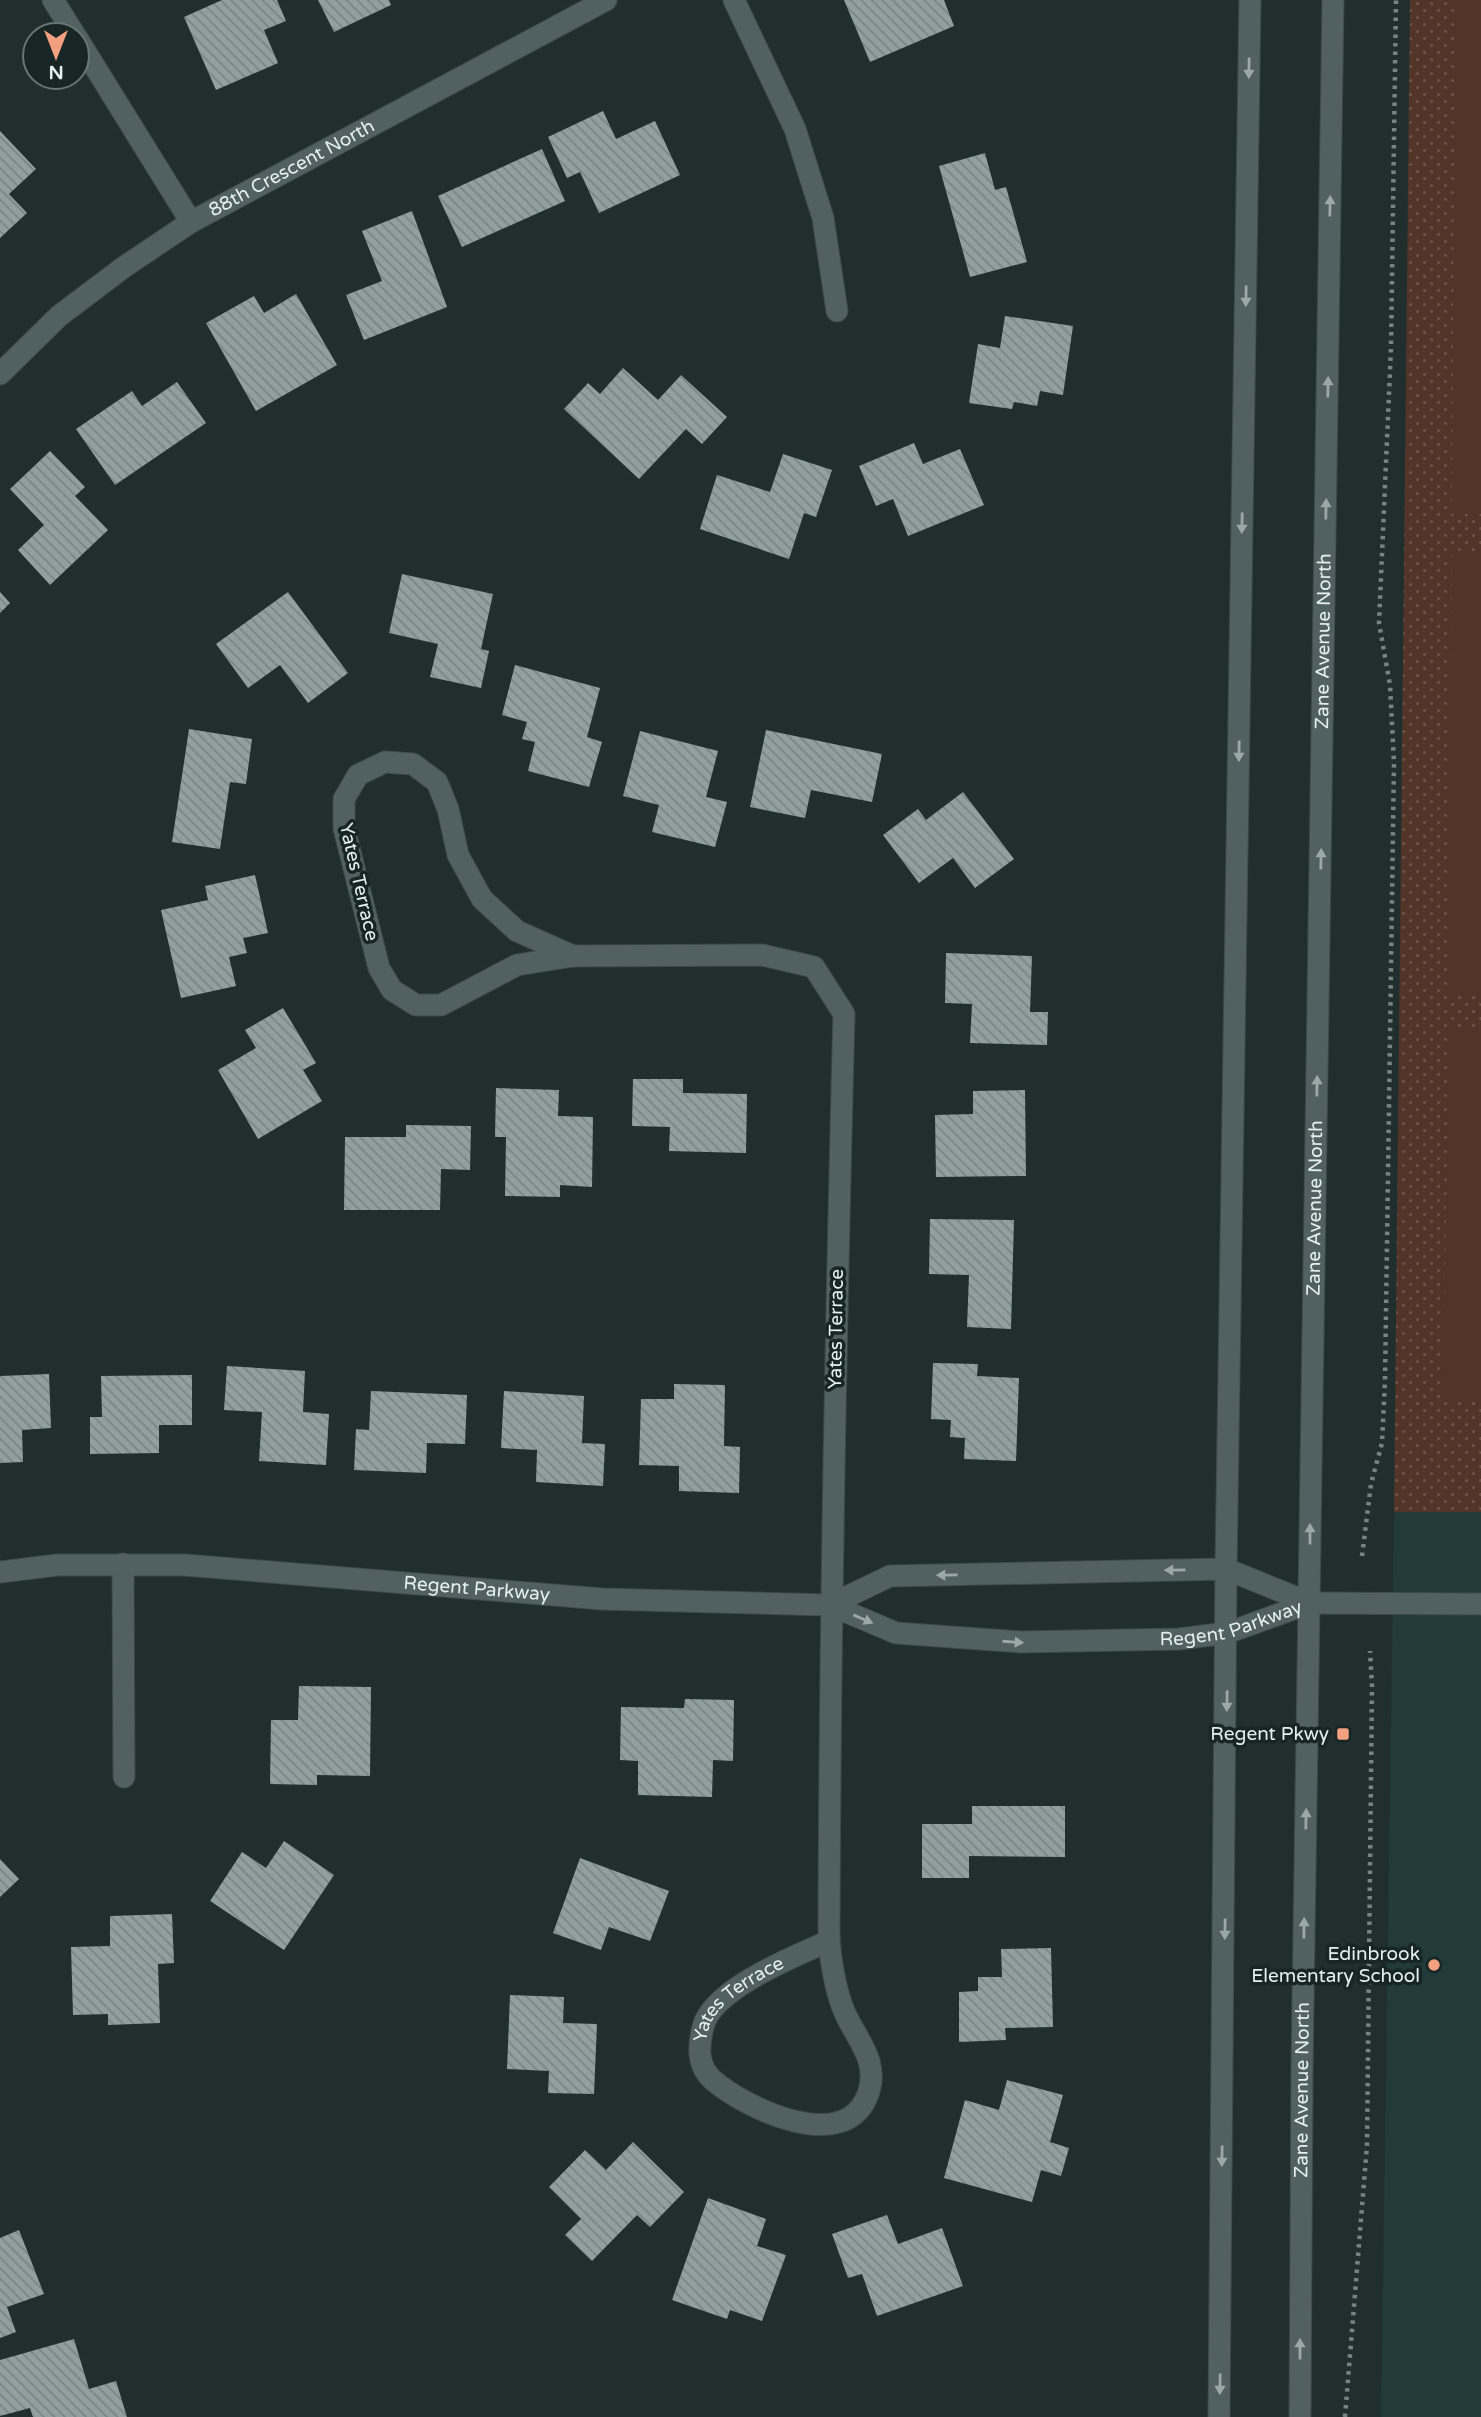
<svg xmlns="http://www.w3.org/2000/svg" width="1481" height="2417" font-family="'Varela Round',sans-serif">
	<defs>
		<pattern id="grass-dots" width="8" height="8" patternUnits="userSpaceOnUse" patternTransform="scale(1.75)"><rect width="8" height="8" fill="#533428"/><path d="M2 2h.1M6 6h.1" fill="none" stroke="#6c5248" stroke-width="1.8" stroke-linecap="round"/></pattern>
		<pattern id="building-back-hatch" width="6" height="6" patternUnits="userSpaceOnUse" patternTransform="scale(1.75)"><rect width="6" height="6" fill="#8fa09f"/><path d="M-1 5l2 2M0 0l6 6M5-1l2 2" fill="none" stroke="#798585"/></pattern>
	</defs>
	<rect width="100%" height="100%" fill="#202f2e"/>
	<polygon fill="#223a3a" points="1394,1512 1481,1512 1481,2417 1381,2417"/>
	<polygon fill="url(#grass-dots)" points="1410,0 1481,0 1481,1512 1394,1512"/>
	<g fill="#533428">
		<polygon points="1455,0 1481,0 1481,514 1452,514"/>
		<polygon points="1452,552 1481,552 1481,993 1449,992"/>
		<polygon points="1449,1027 1481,1028 1481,1399 1443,1399"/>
	</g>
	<g fill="url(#building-back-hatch)">
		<polygon points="222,0 277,0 286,21 264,30 278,63 216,90 184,17"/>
		<polygon points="318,0 389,0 391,5 334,32"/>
		<polygon points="844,0 944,0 954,26 870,62"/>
		<polygon points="603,111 616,139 655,121 680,175 599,213 580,172 567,178 548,137"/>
		<polygon points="0,131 36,169 9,194 27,213 0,238"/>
		<polygon points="542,149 565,201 462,247 438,196"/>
		<polygon points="985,153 995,190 1006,187 1027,262 970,277 939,166"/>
		<polygon points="412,211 447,307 364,340 346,295 382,281 362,231"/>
		<polygon points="296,294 337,365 256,411 206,323 254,296 264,313"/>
		<polygon points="1005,316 1073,326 1063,395 1040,391 1037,406 1014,402 1012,409 969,403 978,344 1000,348"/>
		<polygon points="623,368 658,400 681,375 727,417 702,444 686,429 639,479 564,409 588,383 600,394"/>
		<polygon points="177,382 206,423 115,485 76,429 132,391 142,406"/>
		<polygon points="914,443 923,464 960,449 984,505 908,536 893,499 876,506 859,466"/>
		<polygon points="50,451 85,487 75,496 108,530 50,585 18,550 44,525 10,489"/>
		<polygon points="783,454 832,470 816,517 804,513 789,559 700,529 717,475 770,492"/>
		<polygon points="402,574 493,594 481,649 489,651 481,688 430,677 438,644 389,633"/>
		<polygon points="0,592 10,603 0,613"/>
		<polygon points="288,592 348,673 308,703 280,665 248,688 216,644"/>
		<polygon points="515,665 600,688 587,737 602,742 589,787 528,771 535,742 522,739 527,722 502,715"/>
		<polygon points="189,729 252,739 246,784 230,782 220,849 172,842"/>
		<polygon points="766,730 882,754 872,802 811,790 805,818 750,807"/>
		<polygon points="640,731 718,751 706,797 727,802 715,847 652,832 659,805 623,796"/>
		<polygon points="963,792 1014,859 975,888 953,858 919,883 883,835 918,809 926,820"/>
		<polygon points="255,875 268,933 243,938 247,953 229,957 236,986 181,998 161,910 208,900 205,886"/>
		<polygon points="946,953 1032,956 1030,1012 1048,1012 1047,1045 970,1043 972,1004 945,1003"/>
		<polygon points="283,1008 316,1063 303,1070 322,1101 258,1139 218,1070 256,1048 245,1030"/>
		<polygon points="633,1079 683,1079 683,1093 747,1094 746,1153 669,1151 670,1127 632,1126"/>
		<polygon points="496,1088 559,1090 558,1116 593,1117 592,1187 560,1185 560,1197 505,1196 506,1137 495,1137"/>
		<polygon points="1025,1090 1026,1176 936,1177 935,1115 973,1114 973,1091"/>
		<polygon points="406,1125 471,1126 470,1170 441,1169 440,1210 344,1210 345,1137 406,1137"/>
		<polygon points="930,1219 1014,1220 1011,1329 967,1327 969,1275 929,1274"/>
		<polygon points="933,1363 978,1364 977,1376 1019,1378 1016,1461 964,1459 965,1438 950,1437 951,1420 931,1419"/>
		<polygon points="227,1366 305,1371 303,1412 329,1414 326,1465 259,1461 262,1412 224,1410"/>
		<polygon points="49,1374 51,1428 22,1430 23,1462 0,1463 0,1376"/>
		<polygon points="192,1375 192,1425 159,1425 159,1453 90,1454 90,1417 102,1417 101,1376"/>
		<polygon points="674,1384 725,1385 724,1446 740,1447 739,1493 679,1491 679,1466 639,1465 641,1399 674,1399"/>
		<polygon points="371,1391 467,1395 465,1444 427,1443 426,1473 354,1470 356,1429 369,1430"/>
		<polygon points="504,1391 584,1396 582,1443 605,1444 603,1486 536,1482 537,1450 501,1448"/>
		<polygon points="299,1686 371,1687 370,1776 317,1775 317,1785 270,1784 271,1720 298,1720"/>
		<polygon points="685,1699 734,1700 733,1761 713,1760 712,1797 638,1795 638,1761 620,1760 621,1707 684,1708"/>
		<polygon points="972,1806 1065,1806 1065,1857 969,1856 969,1878 922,1878 922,1824 972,1824"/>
		<polygon points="284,1841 334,1875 284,1950 210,1901 242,1852 266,1868"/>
		<polygon points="580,1858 669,1891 650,1941 609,1927 601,1950 553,1933"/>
		<polygon points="0,1859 19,1879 0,1897"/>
		<polygon points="172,1914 174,1963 158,1964 160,2023 108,2025 108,2014 73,2015 71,1947 110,1946 110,1916"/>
		<polygon points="1051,1948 1053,2027 1005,2028 1006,2040 959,2042 959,1992 978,1991 978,1977 1002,1977 1001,1949"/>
		<polygon points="510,1995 564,1997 563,2023 597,2024 594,2094 548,2093 549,2071 507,2069"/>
		<polygon points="1007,2080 1063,2095 1050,2142 1069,2148 1061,2176 1041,2170 1032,2202 944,2178 965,2100 999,2110"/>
		<polygon points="633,2142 684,2192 650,2227 637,2215 592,2261 565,2235 581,2219 549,2187 585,2150 606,2170"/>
		<polygon points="708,2198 766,2219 757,2246 786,2255 762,2321 730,2310 727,2319 672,2300"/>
		<polygon points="887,2215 898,2244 942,2228 963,2286 877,2316 862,2274 848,2278 832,2234"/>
		<polygon points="19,2230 44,2294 7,2307 16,2332 0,2338 0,2238"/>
		<polygon points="74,2339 89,2389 116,2381 127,2417 33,2417 30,2408 0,2416 0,2360"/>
	</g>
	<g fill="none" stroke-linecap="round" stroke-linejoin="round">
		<defs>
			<polyline id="lane" points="1310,1603 1481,1604"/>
			<g id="street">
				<polyline points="53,0 75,35"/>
				<polyline points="734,0 795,129 823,218 837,311"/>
				<polyline points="77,38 191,222"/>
				<path id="s1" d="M0 374 59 316 124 267 191 222 606 0"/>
				<polygon points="385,762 413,764 437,782 448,809 458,855 482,899 517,931 573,956 517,965 441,1005 416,1005 392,990 379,968 344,828 344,799 358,775"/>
				<path id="s2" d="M573 956 762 955 814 967 844 1014C836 1320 830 1625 829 1931 829 1954 835 1989 844 2011 856 2039 880 2061 868 2094 846 2156 747 2109 714 2081 697 2067 698 2047 703 2027 712 1989 795 1956 829 1941"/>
				<polyline points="123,1564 124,1777"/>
			</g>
			<g id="secondary">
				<path id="s3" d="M0 1572 57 1565H185L602 1599 830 1605 896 1633 1021 1642 1179 1639 1227 1633 1310 1603"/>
				<polyline points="830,1605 890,1576 1226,1569 1310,1603"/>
				<polyline points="1219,2417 1226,1569 1250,0"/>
				<path id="s4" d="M1300 2417 1302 2069 1333 0"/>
			</g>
		</defs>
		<use href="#lane" stroke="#3e4b4b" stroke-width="23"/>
		<use href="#street" stroke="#3e4b4b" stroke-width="23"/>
		<use href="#secondary" stroke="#3e4b4b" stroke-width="23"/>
		<g stroke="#778382" stroke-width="4.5" stroke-dasharray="3.5 5" stroke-linecap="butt">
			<polyline points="1362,1556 1371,1484 1382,1443 1385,1381 1394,763 1390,685 1379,623 1391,348 1396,0"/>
			<polyline points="1345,2417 1367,2145 1372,1686 1370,1651"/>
		</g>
		<use href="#lane" stroke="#516161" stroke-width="21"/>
		<use href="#street" stroke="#516161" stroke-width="21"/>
		<use href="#secondary" stroke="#516161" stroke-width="21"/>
	</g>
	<defs><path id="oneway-solid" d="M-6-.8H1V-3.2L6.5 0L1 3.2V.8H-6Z" transform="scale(1.75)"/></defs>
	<g fill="#9ba8a8">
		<use href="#oneway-solid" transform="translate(1249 68) rotate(91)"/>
		<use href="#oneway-solid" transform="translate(1330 206) rotate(-89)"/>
		<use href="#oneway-solid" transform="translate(1246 296) rotate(91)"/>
		<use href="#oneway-solid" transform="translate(1328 387) rotate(-89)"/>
		<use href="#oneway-solid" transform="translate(1326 509) rotate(-89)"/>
		<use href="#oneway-solid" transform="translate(1242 523) rotate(91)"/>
		<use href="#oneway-solid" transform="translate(1239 751) rotate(91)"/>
		<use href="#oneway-solid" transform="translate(1321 859) rotate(-89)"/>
		<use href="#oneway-solid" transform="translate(1317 1086) rotate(-89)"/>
		<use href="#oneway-solid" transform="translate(1310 1534) rotate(-90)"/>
		<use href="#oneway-solid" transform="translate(1175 1570) rotate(179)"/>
		<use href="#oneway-solid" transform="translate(947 1575) rotate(179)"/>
		<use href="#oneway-solid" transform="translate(863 1619) rotate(23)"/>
		<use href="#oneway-solid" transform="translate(1013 1642) rotate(4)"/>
		<use href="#oneway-solid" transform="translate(1227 1701) rotate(91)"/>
		<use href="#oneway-solid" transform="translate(1306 1819) rotate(-89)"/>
		<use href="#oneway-solid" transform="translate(1304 1928) rotate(-89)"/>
		<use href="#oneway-solid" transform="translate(1225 1929) rotate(91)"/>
		<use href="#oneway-solid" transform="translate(1222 2156) rotate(91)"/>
		<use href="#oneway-solid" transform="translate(1300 2349) rotate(-90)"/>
		<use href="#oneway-solid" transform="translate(1220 2384) rotate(91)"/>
	</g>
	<g fill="#f2a080" stroke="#172525" stroke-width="2.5">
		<rect x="1336" y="1727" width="14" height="14" rx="3.5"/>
		<circle cx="1434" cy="1965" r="7"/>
	</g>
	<g text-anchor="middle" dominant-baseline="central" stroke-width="7" stroke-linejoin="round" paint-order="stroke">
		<g font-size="19" fill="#e5eeee" stroke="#172525">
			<text stroke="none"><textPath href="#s1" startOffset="359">88th Crescent North</textPath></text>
			<text stroke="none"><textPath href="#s4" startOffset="1776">Zane Avenue North</textPath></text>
			<text transform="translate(359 882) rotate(77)">Yates Terrace</text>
			<text stroke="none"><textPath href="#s4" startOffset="1209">Zane Avenue North</textPath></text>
			<text transform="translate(836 1329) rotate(-89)">Yates Terrace</text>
			<text stroke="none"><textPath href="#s3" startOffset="478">Regent Parkway</textPath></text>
			<text stroke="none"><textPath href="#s3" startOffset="1241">Regent Parkway</textPath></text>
			<text stroke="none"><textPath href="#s2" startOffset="1668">Yates Terrace</textPath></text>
			<text stroke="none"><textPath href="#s4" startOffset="327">Zane Avenue North</textPath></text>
		</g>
		<g font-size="19" fill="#e5eeee" stroke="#172525" text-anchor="end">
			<text x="1329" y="1734">Regent Pkwy</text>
			<text x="1420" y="1954">Edinbrook<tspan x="1420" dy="22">Elementary School</tspan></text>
		</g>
	</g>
	<g transform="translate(56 56) rotate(180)"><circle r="33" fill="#172525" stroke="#697575" stroke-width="2"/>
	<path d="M0-5L12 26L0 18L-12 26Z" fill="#f2a080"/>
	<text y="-10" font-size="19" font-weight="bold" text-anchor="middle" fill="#e5eeee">N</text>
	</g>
</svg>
